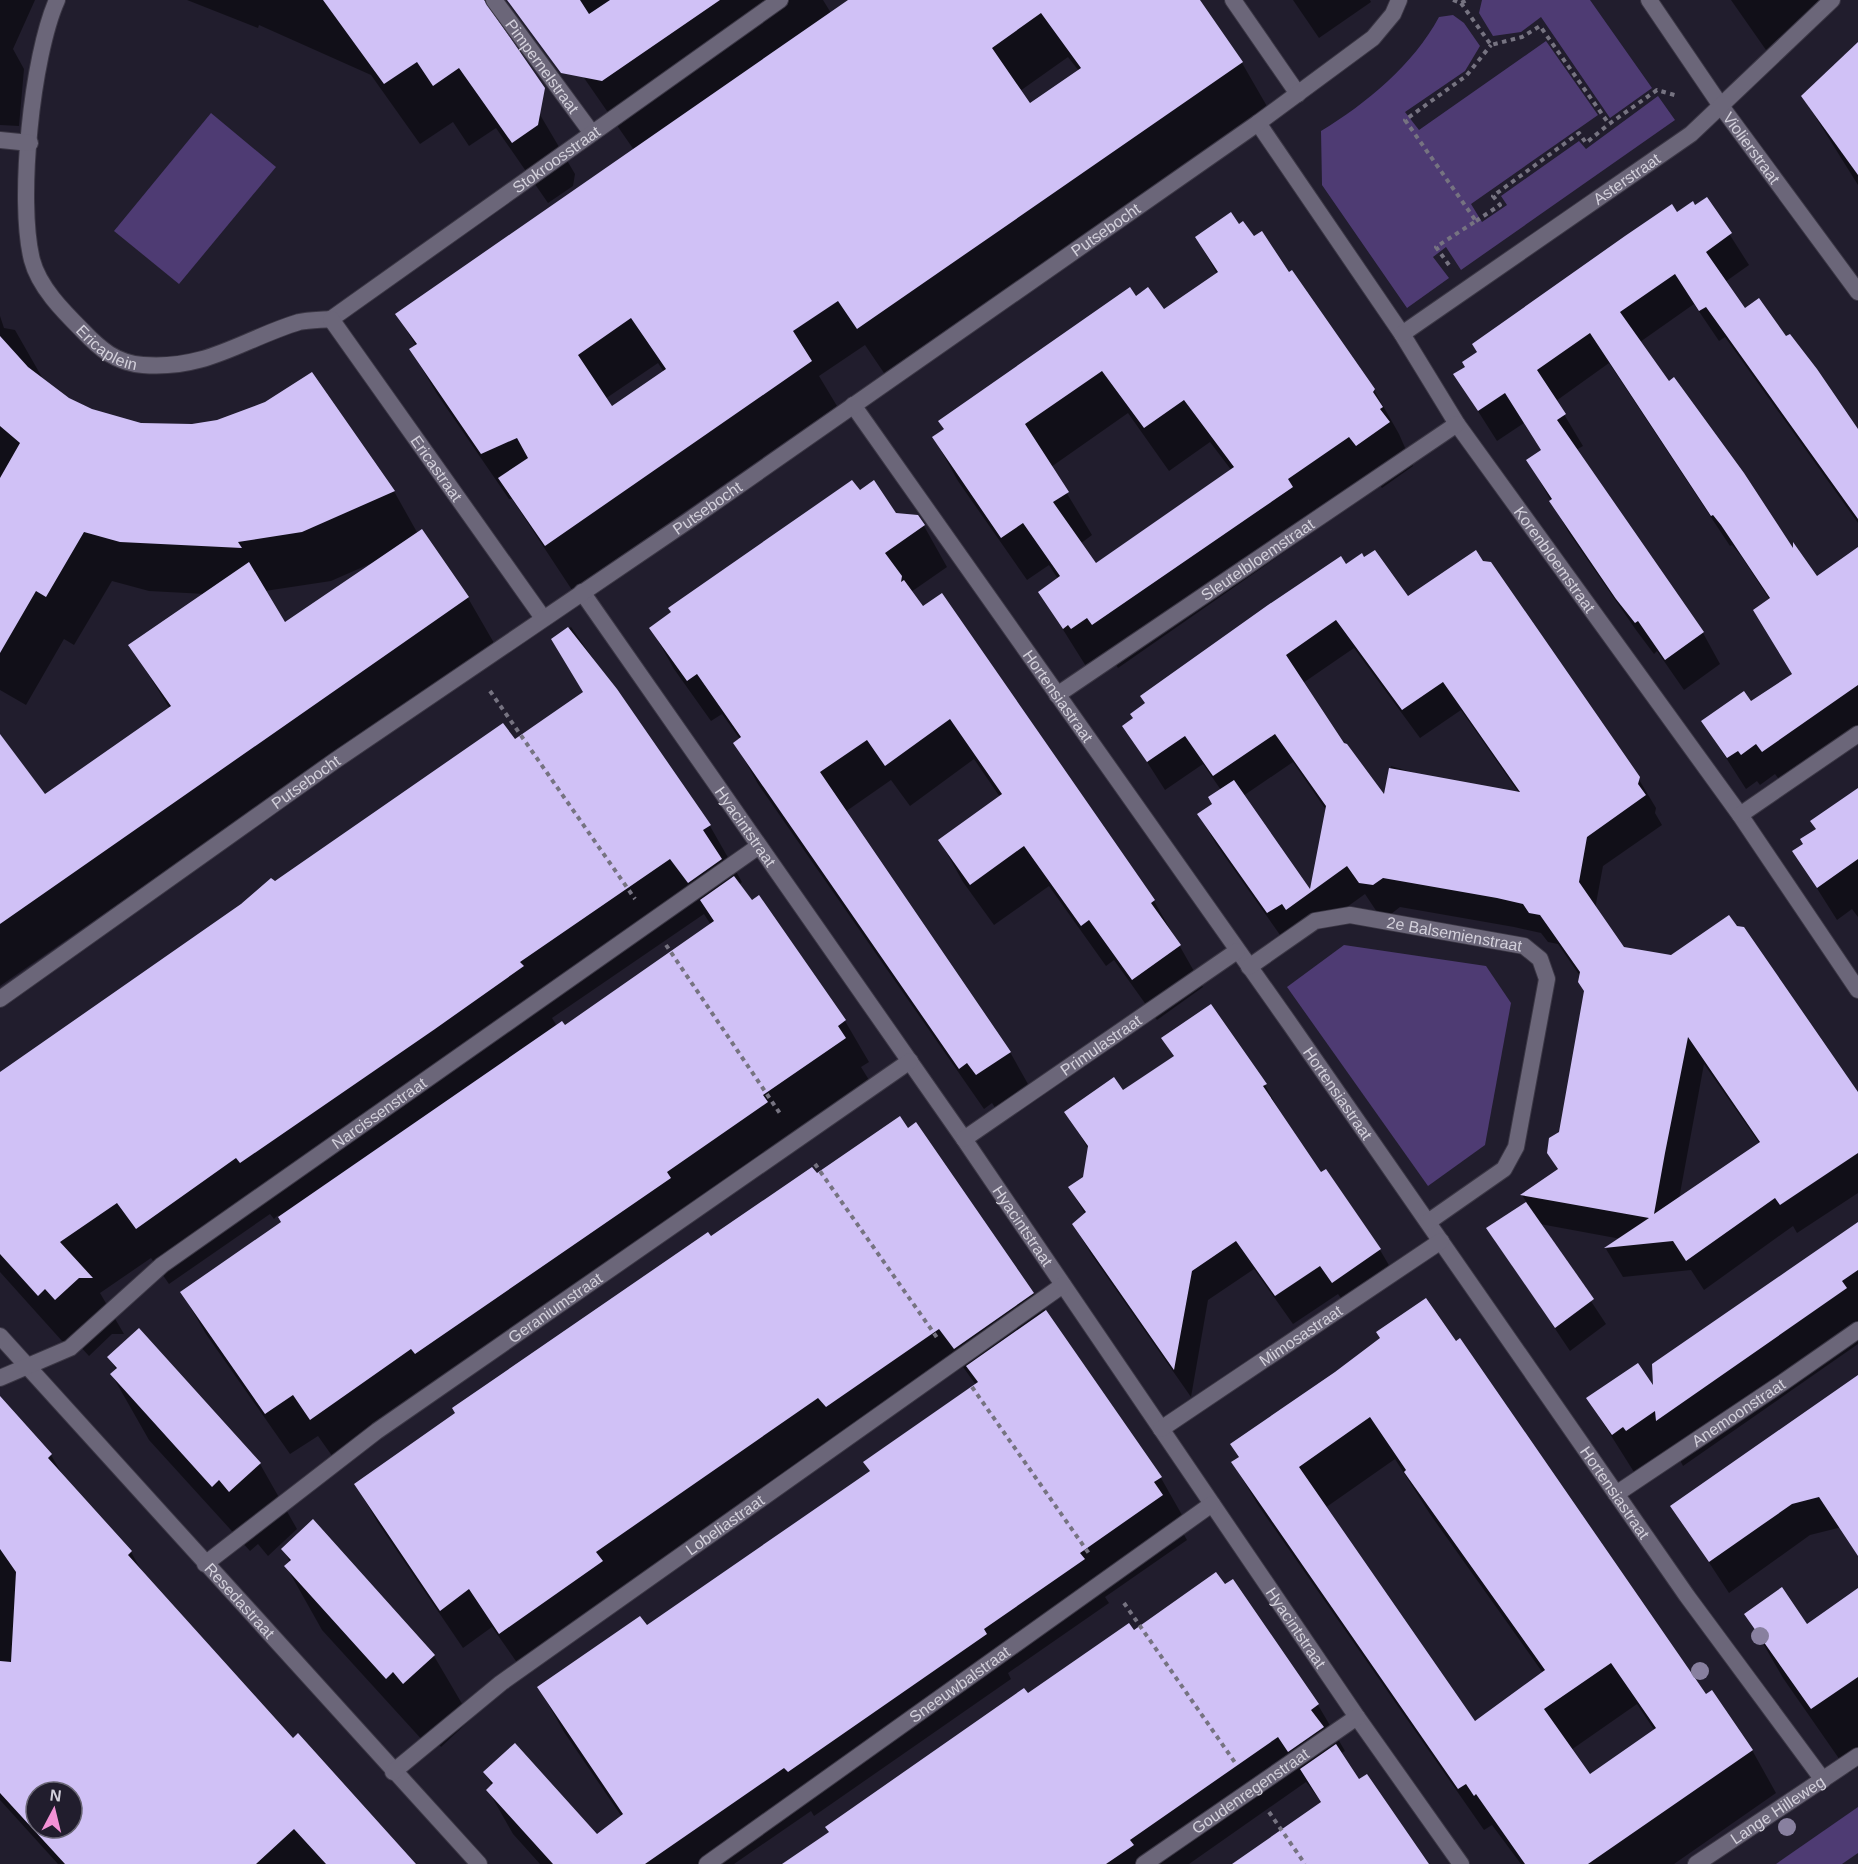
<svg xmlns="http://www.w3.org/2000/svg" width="1858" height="1864" font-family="Helvetica,sans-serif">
	<rect width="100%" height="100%" fill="#211d2d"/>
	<g fill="#4e3b73">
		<polygon points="1482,0 1590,0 1652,88 1610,118 1541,17 1521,32 1493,36 1479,13"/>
		<path d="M1453 15 1464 23 1480 46 1465 71 1405 112 1419 130 1546 41 1598 115 1471 204 1482 222 1507 205 1501 196 1579 141 1586 149 1658 96 1675 120 1461 270 1446 247 1433 257 1449 278 1407 308 1322 185 1321 131C1367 103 1413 65 1439 17Z"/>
		<polygon points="211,113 276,167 179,284 114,231"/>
		<polygon points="1344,945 1486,966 1511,1003 1485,1145 1428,1186 1287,987"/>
		<polygon points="1858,1807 1858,1853 1842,1864 1776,1864"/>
	</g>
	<g fill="#0007" fill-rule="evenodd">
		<polygon points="0,0 35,0 13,49 24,69 19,126 0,125"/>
		<polygon points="187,0 460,0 539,113 575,174 573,186 548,203 496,128 469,146 453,122 420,144 371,75 259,25 258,28"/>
		<path d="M530 0H823L831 13 850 0H1198L1242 63 1268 108 884 373 865 345 819 376 837 406 572 590 512 499H509L437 394 411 350 416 346 397 314 634 150ZM1068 57 1079 71 1030 105 1020 91ZM658 363 664 372 611 408 605 399Z"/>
		<polygon points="1293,0 1370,0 1371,2 1319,38"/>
		<polygon points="1731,0 1819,0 1766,50"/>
		<polygon points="1858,44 1858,185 1803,97"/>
		<polygon points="1707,199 1749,265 1725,282 1744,311 1786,338 1858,432 1858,523 1725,337 1719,341 1694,304 1640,342 1795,553 1817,578 1858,549 1858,729 1781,782 1775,774 1760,785 1757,781 1746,789 1703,722 1750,703 1793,675 1770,600 1741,556 1732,545 1730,546 1609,363 1556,401 1583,446 1576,450 1703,633 1720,664 1684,690 1657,651 1654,654 1636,630 1569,533 1528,460 1542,451 1524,423 1497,441 1455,375 1677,214"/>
		<path d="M1239 226 1289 274 1374 390 1399 434 1413 466 1382 488 1375 479 1312 523 1316 530 1118 668 1113 660 1089 671 1040 593 1058 579 1049 565 1027 580 958 481 934 438 1136 298 1163 311 1217 274 1197 238ZM1128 413 1169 471 1210 442 1232 471 1095 565 1080 544 1092 535 1051 467Z"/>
		<path d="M0 316 4 328 15 330 43 379 68 399 116 419 141 425 193 426 242 414 266 404 312 374 395 493 418 534 422 531 468 598 494 643 0 986V742L44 796 170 709 130 645 205 594 149 591 112 581 74 645 64 639 26 705 0 690ZM372 563 284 624 265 591 331 581Z"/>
		<polygon points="859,492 895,514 924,526 947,567 911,592 1154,901 1203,987 1157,1020 1114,960 1106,966 1049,886 994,925 963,882 940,841 1000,797 974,759 910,806 891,780 845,812 1010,1052 1033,1093 1000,1115 992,1103 984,1109 758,784 735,743 740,739 722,714 711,721 674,669 651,628"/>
		<path d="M1345 566 1407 598 1638 778 1656 808 1655 813 1662 825 1603 866 1595 909 1624 948 1858 1095V1193L1797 1233 1793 1226 1704 1290 1691 1270 1623 1277 1606 1249 1621 1239 1540 1224 1606 1324 1570 1351 1488 1229 1527 1203 1522 1195 1558 1170 1548 1153 1561 1133 1586 993 1580 976 1558 944 1548 942 1541 933 1514 927 1400 907 1391 914 1377 912 1365 894 1304 938 1285 942 1216 844 1199 815 1214 804 1221 790 1203 764 1165 790 1124 726ZM1354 648 1420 738 1461 710 1519 793 1428 777 1391 766 1385 797 1343 744 1303 683ZM1293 762 1326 810 1311 893 1243 796ZM1704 1064 1760 1144 1679 1199Z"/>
		<path d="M571 627 710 826 742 882 739 885 845 1021 869 1062 861 1067 869 1080 335 1460 318 1436 290 1454 206 1334 182 1293 283 1223 278 1215 274 1219 270 1214 169 1284 151 1258 100 1293 124 1334H112L89 1356 78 1344 71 1351 0 1272V1074L275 883 514 741 584 693 552 640ZM704 914 711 925 565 1027 557 1026 552 1018Z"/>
		<polygon points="1858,790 1858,917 1852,909 1837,920 1794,852 1805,845"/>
		<polygon points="1163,1038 1265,1085 1281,1114 1321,1174 1380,1250 1397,1279 1350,1311 1338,1294 1293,1324 1254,1269 1208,1300 1191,1397 1091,1254 1074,1225 1085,1214 1070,1188 1084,1178 1089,1150 1066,1112 1122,1092 1174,1056"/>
		<polygon points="817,1176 1033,1293 1161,1478 1186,1522 1179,1526 1187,1540 1105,1597 1109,1603 1008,1673 1011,1679 814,1816 811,1811 734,1864 540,1864 513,1834 488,1790 492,1786 485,1772 597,1836 622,1817 564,1732 539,1688 647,1627 871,1472 976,1385 963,1367 849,1445 841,1435 618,1590 624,1600 523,1671 492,1627 463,1648 378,1523 356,1485 711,1238"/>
		<polygon points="1858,1250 1858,1344 1683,1466 1679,1458 1639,1480 1588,1399 1655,1391"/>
		<path d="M1455 1343 1705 1696 1752 1750 1776 1793 1674 1864H1521L1492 1825 1484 1830 1258 1505 1233 1463ZM1395 1459 1430 1514 1543 1673 1474 1724 1325 1508ZM1637 1704 1655 1731 1590 1776 1571 1750Z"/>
		<polygon points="109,1357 260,1464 297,1529 268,1556 258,1544 250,1551 149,1440 112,1375 117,1371"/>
		<polygon points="1858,1377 1858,1502 1846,1526 1810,1535 1729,1593 1672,1506"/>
		<path d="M0 1412 51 1455 65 1479 131 1552 144 1575 293 1740 413 1864H58L0 1800ZM36 1792H72V1828H36Z"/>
		<polygon points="283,1549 434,1656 471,1719 441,1747 431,1735 424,1742 322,1630 286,1566 290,1562"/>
		<polygon points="1233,1581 1318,1705 1345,1751 1340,1754 1359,1781 1427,1864 1234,1864 1322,1803 1306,1782 1189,1864 785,1864 1027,1695 1133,1632"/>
		<polygon points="1858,1590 1858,1767 1849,1773 1783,1678 1746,1614 1807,1626"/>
	</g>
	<g fill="#d0c1f6" fill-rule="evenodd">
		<polygon points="323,0 484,0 545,88 538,125 512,143 459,68 433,86 417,62 384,84"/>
		<polygon points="507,0 580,0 589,14 610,0 720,0 602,81 561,73"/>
		<path d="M848 0H1200L1243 62 857 329 838 301 793 331 812 361 545 546 498 478 528 458 517 438 481 454 409 349 417 344 395 314ZM1041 13 1081 68 1030 103 992 48ZM631 318 666 369 612 406 578 355Z"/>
		<polygon points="1858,42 1858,175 1801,96"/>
		<polygon points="1707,197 1732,233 1706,252 1745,308 1759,298 1786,336 1790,334 1817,369 1858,429 1858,519 1706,307 1699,311 1675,274 1620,312 1669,381 1674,377 1744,473 1793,548 1793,542 1817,576 1858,547 1858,685 1762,752 1756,744 1741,755 1738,751 1727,758 1701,721 1744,691 1751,701 1792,674 1753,610 1770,598 1721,525 1713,515 1711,516 1590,333 1537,370 1566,414 1557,420 1704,632 1665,660 1638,621 1635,623 1616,599 1549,501 1552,499 1526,460 1541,450 1505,393 1478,411 1453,374 1465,367 1462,362 1477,352 1472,344 1625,236 1672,204 1677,212 1693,201 1695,205"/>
		<path d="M1231 212 1239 224 1243 221 1254 236 1262 231 1289 272 1292 270 1375 389 1373 392 1383 407 1380 409 1390 422 1356 446 1349 437 1288 479 1293 487 1092 625 1087 618 1071 629 1068 625 1063 629 1038 592 1060 576 1023 523 1001 538 932 437 944 429 938 421 1130 287 1136 296 1148 287 1164 309 1218 272 1195 237ZM1102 371 1144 428 1184 400 1234 467 1096 563 1053 502 1069 492 1025 424Z"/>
		<polygon points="0,336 28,367 69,398 92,409 141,423 192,424 217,420 265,402 312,372 395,491 302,532 238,542 242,548 120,542 84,532 46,597 36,591 0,653 0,478 20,443 0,426"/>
		<polygon points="852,480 860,490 874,480 896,513 918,515 925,525 885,553 902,576 901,582 904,580 923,606 942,593 1155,900 1151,903 1181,945 1132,980 1089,920 1081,926 1024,846 970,885 938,840 1002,794 950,719 885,766 867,740 820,772 1011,1052 976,1075 967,1063 959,1069 733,743 741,737 697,674 687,681 649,628 671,612 668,608"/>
		<polygon points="422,529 469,597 0,924 0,734 45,794 171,706 128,645 249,562 285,622"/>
		<path d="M1375 550 1408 596 1476 550 1483 561 1491 562 1640 777 1638 784 1646 795 1587 837 1579 882 1624 947 1671 955 1729 915 1737 926 1744 927 1858 1092V1153L1780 1205 1775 1198 1686 1261 1673 1241 1604 1248 1649 1218 1520 1195 1558 1169 1547 1153 1549 1138 1559 1132 1584 991 1578 982 1580 972 1540 915 1529 913 1523 904 1497 898 1383 878 1373 885 1359 883 1347 866 1286 910 1282 904 1267 913 1197 814 1212 804 1208 797 1234 780 1310 889 1326 806 1275 734 1213 776 1185 736 1147 762 1122 726 1133 718 1130 714 1145 703 1140 696 1268 605 1341 556 1346 564 1362 553 1364 557ZM1336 620 1402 710 1443 682 1520 792 1389 768 1384 794 1347 744 1344 743 1286 655ZM1688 1037 1760 1142 1654 1214 1665 1153Z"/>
		<polygon points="568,627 617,689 711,825 703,830 722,859 688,883 670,859 520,962 524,966 435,1029 240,1163 236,1158 136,1229 117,1203 60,1242 93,1278 79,1278 55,1300 45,1289 38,1296 0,1254 0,1072 241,904 271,878 275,881 503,723 515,739 583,692 551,639"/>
		<polygon points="1858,788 1858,859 1817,888 1792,851 1803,844 1800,839 1816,829 1810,821"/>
		<polygon points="734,876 752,900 759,895 846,1020 838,1026 846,1038 763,1095 768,1102 667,1172 671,1178 415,1354 411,1349 310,1420 293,1395 265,1414 180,1292 281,1222 278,1217 562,1021 565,1025 714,921 700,900"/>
		<polygon points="1211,1004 1267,1084 1263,1086 1321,1172 1326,1169 1381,1249 1332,1283 1320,1266 1275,1296 1236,1241 1192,1271 1174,1370 1072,1224 1086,1212 1068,1187 1083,1177 1088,1146 1064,1112 1114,1077 1123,1090 1174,1056 1161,1038"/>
		<polygon points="900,1116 908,1128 916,1122 1034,1293 954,1349 939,1329 826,1407 818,1398 596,1552 603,1561 499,1634 469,1589 440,1611 354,1484 455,1413 452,1408 708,1232 711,1236 812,1167 817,1173"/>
		<polygon points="1526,1202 1594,1299 1555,1328 1486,1228"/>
		<polygon points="1858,1222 1858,1270 1842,1281 1847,1288 1656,1421 1655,1411 1626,1431 1623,1427 1612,1435 1586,1398 1638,1363 1653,1385 1652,1364"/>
		<path d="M1426 1298 1456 1341 1460 1338 1706 1694 1712 1690 1753 1750 1588 1864H1525L1476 1794 1474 1796 1466 1784 1458 1789 1231 1462 1239 1457 1230 1444 1335 1372 1380 1338 1376 1332ZM1370 1417 1406 1470 1404 1472 1545 1670 1475 1721 1299 1467ZM1611 1663 1656 1728 1590 1774 1544 1709Z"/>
		<polygon points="1046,1310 1162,1477 1154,1482 1163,1495 1080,1553 1085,1559 984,1629 987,1634 788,1772 784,1768 645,1864 553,1864 486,1790 493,1783 483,1772 515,1743 597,1834 623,1814 537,1687 640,1616 647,1625 870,1471 863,1462 978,1382 966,1366"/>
		<polygon points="139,1328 261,1463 229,1492 219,1480 212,1487 110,1374 117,1368 107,1357"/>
		<polygon points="1858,1375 1858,1556 1819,1497 1792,1504 1709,1562 1670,1506"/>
		<path d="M0 1396 52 1454 48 1458 132 1551 128 1555 293 1738 298 1733 416 1864H326L294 1829 256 1864H65L0 1793V1661L11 1662 16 1572 0 1549ZM36 1792H72V1828H36Z"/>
		<polygon points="313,1519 435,1655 403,1684 393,1672 386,1679 284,1566 291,1560 281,1549"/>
		<polygon points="1216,1572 1225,1584 1233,1579 1319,1704 1311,1710 1324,1727 1288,1752 1278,1737 1130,1840 1134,1845 1106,1864 782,1864 829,1832 825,1827 1024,1688 1028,1693 1129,1623 1134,1630"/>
		<polygon points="1782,1587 1807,1624 1858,1588 1858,1677 1811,1709 1744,1614"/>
		<polygon points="1336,1744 1359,1779 1367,1774 1429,1864 1232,1864 1321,1802 1300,1769"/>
	</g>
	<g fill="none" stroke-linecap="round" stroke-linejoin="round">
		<defs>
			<g id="minor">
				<path id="s1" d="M57 0C32 56 17 201 32 260 39 287 63 311 82 330 100 349 116 363 143 365 207 370 243 339 299 322 309 320 321 320 331 319"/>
				<path id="s2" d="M494 0 591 132"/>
				<polyline points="1233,0 1298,94"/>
				<path id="s3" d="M1649 0 1721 106 1858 292"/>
				<path id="s4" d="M1258 123 1402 334 1457 424 1740 815 1858 990"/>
				<polyline points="0,140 30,143"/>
				<path id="s5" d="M331 319 780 0"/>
				<path id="s6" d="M331 319 543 618"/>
				<path id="s7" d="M1402 334 1691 134 1832 0"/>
				<path id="s8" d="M853 405 1290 1024 1687 1596 1823 1780"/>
				<path id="s9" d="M582 592 964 1139 1357 1717 1461 1864"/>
				<path id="s10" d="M1057 695 1457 424"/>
				<polyline points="1740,815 1858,734"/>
				<path id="s11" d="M1249 967 1315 921 1350 915 1524 946 1540 959 1547 979 1516 1147 1504 1169 1428 1222"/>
				<path id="s12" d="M0 999 336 760 688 521 1258 123 1373 38 1393 14 1399 0"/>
				<path id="s13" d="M964 1139 1237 951"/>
				<path id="s14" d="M0 1336 479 1864"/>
				<path id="s15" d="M0 1378 70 1348 162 1265 759 846"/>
				<path id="s16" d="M1161 1429 1441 1241"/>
				<path id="s17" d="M1616 1494 1782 1383 1858 1330"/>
				<path id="s18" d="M205 1564 377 1431 910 1061"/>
				<path id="s19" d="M393 1772 501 1683 1063 1285"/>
				<path id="s20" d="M707 1864 1212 1504"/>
				<path id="s21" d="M1144 1864 1357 1717"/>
				<path id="s22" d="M1696 1864 1858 1756"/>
			</g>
		</defs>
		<use href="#minor" stroke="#3b3745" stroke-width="18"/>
		<g stroke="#767381" stroke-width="4" stroke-dasharray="4.5 4.5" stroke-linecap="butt">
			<polyline points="1453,0 1461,3 1467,0"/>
			<polyline points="1461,3 1491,45 1522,37 1540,26 1609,124 1657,90 1678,96"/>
			<polyline points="1476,221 1500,205 1493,196 1579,133 1586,143 1609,124"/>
			<polyline points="1449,265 1436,247 1476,221 1405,120 1466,76 1491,45"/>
			<polyline points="490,691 635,899"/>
			<polyline points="666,945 781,1115"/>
			<polyline points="815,1164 938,1339"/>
			<polyline points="972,1387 1090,1555"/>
			<polyline points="1124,1603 1236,1764"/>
			<polyline points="1269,1812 1305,1864"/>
		</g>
		<use href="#minor" stroke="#6b6679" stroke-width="16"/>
	</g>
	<g fill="#88809f">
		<circle cx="1760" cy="1636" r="9"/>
		<circle cx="1700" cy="1671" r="9"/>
		<circle cx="1787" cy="1827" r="9"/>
	</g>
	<g text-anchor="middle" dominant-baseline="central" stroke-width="6" stroke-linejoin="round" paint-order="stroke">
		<g font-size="16" fill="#d3d0db" stroke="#211d2d">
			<text stroke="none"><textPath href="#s2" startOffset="82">Pimpernelstraat</textPath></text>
			<text stroke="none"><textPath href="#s3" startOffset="180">Violierstraat</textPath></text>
			<text stroke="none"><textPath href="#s5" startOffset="276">Stokroosstraat</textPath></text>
			<text stroke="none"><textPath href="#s7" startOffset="273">Asterstraat</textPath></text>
			<text stroke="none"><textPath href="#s12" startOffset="1347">Putsebocht</textPath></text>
			<text stroke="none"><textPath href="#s1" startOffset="382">Ericaplein</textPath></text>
			<text stroke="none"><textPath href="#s6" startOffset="183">Ericastraat</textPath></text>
			<text stroke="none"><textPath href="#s12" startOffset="861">Putsebocht</textPath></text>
			<text stroke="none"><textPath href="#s4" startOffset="528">Korenbloemstraat</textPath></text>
			<text stroke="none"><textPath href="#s10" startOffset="242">Sleutelbloemstraat</textPath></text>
			<text stroke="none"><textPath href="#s8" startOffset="356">Hortensiastraat</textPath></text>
			<text stroke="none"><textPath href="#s12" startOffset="375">Putsebocht</textPath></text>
			<text stroke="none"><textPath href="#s9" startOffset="286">Hyacintstraat</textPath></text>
			<text stroke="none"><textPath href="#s11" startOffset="222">2e Balsemienstraat</textPath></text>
			<text stroke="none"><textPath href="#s13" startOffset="166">Primulastraat</textPath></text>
			<text stroke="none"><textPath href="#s8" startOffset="842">Hortensiastraat</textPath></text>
			<text stroke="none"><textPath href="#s15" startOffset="465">Narcissenstraat</textPath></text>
			<text stroke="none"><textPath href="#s9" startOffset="772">Hyacintstraat</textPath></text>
			<text stroke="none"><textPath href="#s18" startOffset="434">Geraniumstraat</textPath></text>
			<text stroke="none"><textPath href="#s16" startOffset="168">Mimosastraat</textPath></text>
			<text stroke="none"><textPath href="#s17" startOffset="147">Anemoonstraat</textPath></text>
			<text stroke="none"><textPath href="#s8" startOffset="1328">Hortensiastraat</textPath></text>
			<text stroke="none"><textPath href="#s19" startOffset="414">Lobeliastraat</textPath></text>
			<text stroke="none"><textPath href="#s14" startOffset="357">Resedastraat</textPath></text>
			<text stroke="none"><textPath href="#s9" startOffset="1258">Hyacintstraat</textPath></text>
			<text stroke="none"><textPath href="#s20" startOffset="310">Sneeuwbalstraat</textPath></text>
			<text stroke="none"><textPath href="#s21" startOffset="129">Goudenregenstraat</textPath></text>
			<text stroke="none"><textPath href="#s22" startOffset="98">Lange Hilleweg</textPath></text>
		</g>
	</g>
	<g transform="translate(54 1810) rotate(7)"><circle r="28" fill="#211d2d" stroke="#686573" stroke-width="1.5"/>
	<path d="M0-4.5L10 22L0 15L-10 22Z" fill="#f391d5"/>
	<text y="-9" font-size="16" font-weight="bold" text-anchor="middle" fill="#d3d0db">N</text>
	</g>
</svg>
